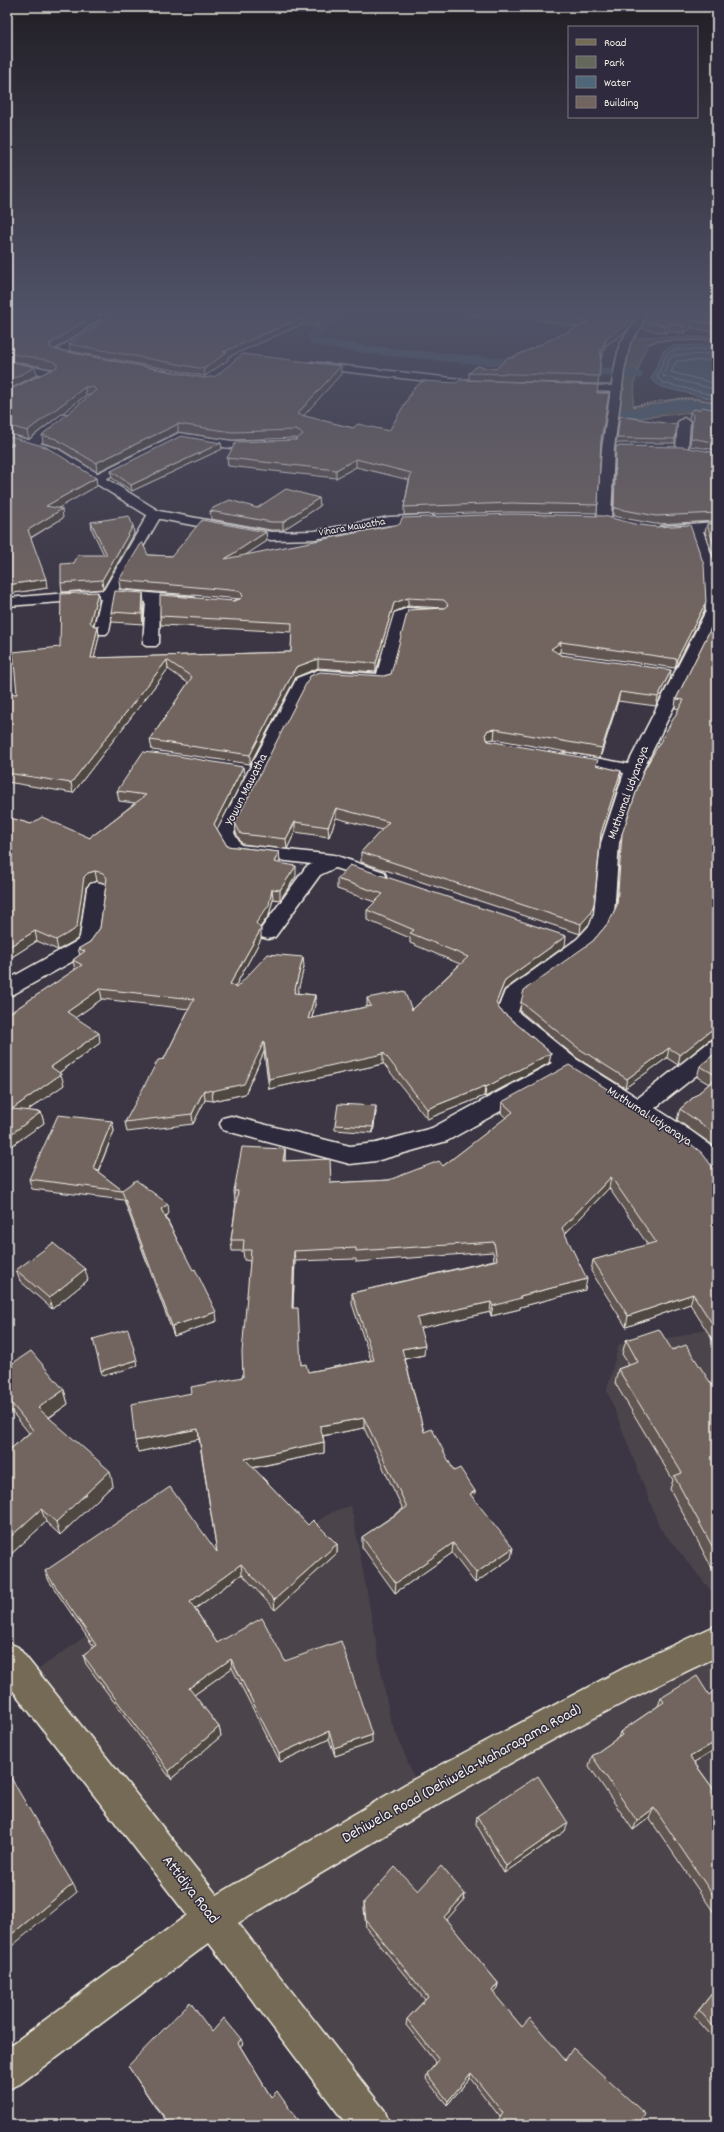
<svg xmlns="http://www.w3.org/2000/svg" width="724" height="2132" font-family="Dekko,sans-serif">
	<rect width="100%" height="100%" fill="#3c3644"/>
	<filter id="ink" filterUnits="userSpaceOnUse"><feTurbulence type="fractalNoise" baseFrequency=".025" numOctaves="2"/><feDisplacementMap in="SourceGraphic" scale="8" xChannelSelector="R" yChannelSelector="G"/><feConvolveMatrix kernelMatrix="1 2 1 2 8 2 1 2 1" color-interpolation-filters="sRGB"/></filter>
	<g filter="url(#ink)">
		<g fill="#4c444c">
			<polygon points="717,1325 717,1598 660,1528 607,1390 619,1344 682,1336"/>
			<polygon points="351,1506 390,1719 421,1794 717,1641 717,2125 371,2125 23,1680 135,1602 291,1545 322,1518 337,1510"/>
		</g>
		<polygon fill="#63685a" stroke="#acaca1" points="653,337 717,337 717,340 657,341 647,344 635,379 633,406 657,404 680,398 696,398 717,403 717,413 706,411 628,419 613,418 619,371 632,338"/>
		<polygon fill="#4f6778" stroke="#919ea5" points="717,345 717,400 661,387 651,379 663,351 673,346"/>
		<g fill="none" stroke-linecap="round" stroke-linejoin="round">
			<g stroke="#b2babb" stroke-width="1">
				<polyline points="717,349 675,350 667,353 657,377 663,383 717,396"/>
				<polyline points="717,354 675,355 670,358 663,376 717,390"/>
				<polyline points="717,360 677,361 671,372 717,384"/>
			</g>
			<g fill="#4f6778" fill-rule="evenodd">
				<polygon points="331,313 347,313 321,335 322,339 370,346 636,371 641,372 643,375 641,378 636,379 370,354 311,345 307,334"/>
				<polygon points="678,400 717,402 717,412 678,409 637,418 620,416 618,413 620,410 643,408"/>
			</g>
			<defs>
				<polygon id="lane" points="45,313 76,313 115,318 112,320"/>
				<g id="street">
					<polygon points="112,313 124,313 66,352 85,356 86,358 85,360 57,356 52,353"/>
					<polygon points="7,361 52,370 57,373 7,399 7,392 41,374 7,367"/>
					<polygon points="311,362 487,382 493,385 487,388 307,367 306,365"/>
					<polygon points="567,385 617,386 623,389 617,392 563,390 561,388 563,386"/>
					<polygon points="65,414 71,417 69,419 36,447 28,447 26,444 28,441 61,415"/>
					<polygon points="684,418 690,422 688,449 682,453 676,449 678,422"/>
					<path d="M179 433 232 441 264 440 270 444C261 457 198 442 182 441 175 441 114 475 102 481H94L92 478 94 475Z"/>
					<polygon points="155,510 162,514 118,590 190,597 195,598 197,601 195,604 160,603 159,643 156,646 146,646 143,643 146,602 115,599 109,631 106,634 96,634 93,631 101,599 7,606 7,598 104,590 148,514"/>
					<polygon points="695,524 702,528 717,571 717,618 643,770 619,843 614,914 606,931 591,949 522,999 518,1012 576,1059 638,1098 709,1042 717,1039 717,1059 655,1108 691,1131 717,1150 717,1172 709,1169 675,1143 567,1074 447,1141 376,1161 350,1164 223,1130 220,1124 223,1118 231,1116 350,1146 376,1143 432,1128 552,1063 500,1019 496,1014 505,991 577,939 590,925 594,914 601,843 624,773 568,763 562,762 559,758 562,754 568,753 628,764 706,611 704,574 688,528"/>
					<path d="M408 608 441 610 443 613 441 616C430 619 417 614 406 618L390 682 384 684 320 680 309 684 234 833 241 845 334 855 384 872 386 876 384 880 377 882 335 868 320 875 275 937 268 939 261 937 258 933 261 929 306 867 312 864 228 854 216 833 297 678 318 670 377 674 392 616 394 613Z"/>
					<polygon points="97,882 104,884 107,888 100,938 91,951 14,994 7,996 7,980 77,941 80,937 87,888 90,884"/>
				</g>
				<g id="secondary">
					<polygon points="641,313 651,313 630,343 624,371 614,448 611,519 604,523 597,519 602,448 614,371 620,343"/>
					<polygon points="7,434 56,448 159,511 271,532 315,531 389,517 431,515 438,519 431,523 389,525 315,539 271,540 150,517 48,454 7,442"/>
					<polygon points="717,522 717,530 662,534 655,530 662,526"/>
				</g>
				<path id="primary" d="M717 1625V1657C551 1734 395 1829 238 1923L385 2111 390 2125H347L209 1943 20 2084 7 2090V2048L187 1915 7 1683V1642L18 1647 217 1895 409 1782 628 1666Z"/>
			</defs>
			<use href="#lane" stroke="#f4f1e8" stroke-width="3"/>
			<use href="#street" stroke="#f4f1e8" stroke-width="3"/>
			<use href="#secondary" stroke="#f4f1e8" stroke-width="3"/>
			<use href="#primary" stroke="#f4f1e8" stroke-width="3"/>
			<g stroke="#f4f1e8" stroke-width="1.5" stroke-dasharray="1.5 1.5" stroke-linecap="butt">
				<polyline points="649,344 657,341 717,340"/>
				<path d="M634 406C667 400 684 395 717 403"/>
			</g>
			<use href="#lane" fill="#2f2a3d" fill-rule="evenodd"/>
			<use href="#street" fill="#2f2a3d" fill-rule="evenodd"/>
			<use href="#secondary" fill="#2f2a3d" fill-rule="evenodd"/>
			<use href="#primary" fill="#746b55" fill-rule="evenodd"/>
		</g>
		<g fill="#625753" stroke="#f4f1e8" fill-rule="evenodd">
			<polygon points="7,313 109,313 106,315 98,314 99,320 55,349 204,378 341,374 303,416 353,428 389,431 597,393 601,443 597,513 511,512 404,515 404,507 409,480 356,467 336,478 228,466 227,458 296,440 298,439 296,438 232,440 178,432 97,472 57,447 43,443 42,435 91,395 86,395 29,439 7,433 7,391 53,369 7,360"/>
			<polygon points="115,313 334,313 317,326 303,324 228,357 228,360 205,376 70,351 69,344"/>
			<polygon points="464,313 500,313 490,319"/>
			<polygon points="504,313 640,313 627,331 606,345 601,358 598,384 469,380 469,373 496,369 511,358 578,327"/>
			<polygon points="717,313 717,332 691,328 683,333 669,331 665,333 642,328 643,321"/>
			<polygon points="699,410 717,410 717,450 690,446 692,422 689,419 690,412"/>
			<polygon points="620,416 675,439 675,443 616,443"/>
			<polygon points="7,436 96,478 97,486 58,508 63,518 31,538 47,588 7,594"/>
			<polygon points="221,443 222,449 132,491 112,478 111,471"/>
			<polygon points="616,446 717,453 717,521 655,524 613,516 615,454"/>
			<polygon points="319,498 320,506 283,530 271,530 211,519 210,511 257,508"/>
			<polygon points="91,522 133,526 134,534 103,589 62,592 61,583 74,563 104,555 92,530"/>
			<polygon points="717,523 717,567 705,532 707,524"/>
			<polygon points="266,532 267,541 245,555 704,611 675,668 560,652 558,653 561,655 670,679 656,706 618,701 600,758 494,739 488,740 488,741 621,771 620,780 600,840 593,914 589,924 580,934 361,862 361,852 382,830 336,818 329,837 295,832 287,849 242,844 236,833 235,823 384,676 391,674 444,608 408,606 394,612 376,672 318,668 296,677 250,764 152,750 150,740 188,683 168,669 73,793 7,782 7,694 17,694 60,647 98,592 99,601 93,625 94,626 98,626 99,636 94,658 291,652 292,632 161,625 160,616 240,599 120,589 119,580 148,555 172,556"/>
			<polygon points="144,602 143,624 112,622 111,612"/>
			<polygon points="717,616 717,1038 716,1038 708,1041 678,1065 667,1058 625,1088 577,1058 520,1011 521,1002 593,941 609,922 616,907 620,843 622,834 679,709 675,708 676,699"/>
			<polygon points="244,777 217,829 227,846 279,852 280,862 279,863 296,876 280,900 273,899 269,915 260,928 261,939 235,987 236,988 304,967 297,993 315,995 315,1005 312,1018 367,1007 367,998 412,1010 460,964 410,943 410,938 367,920 367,910 375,902 337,889 337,879 565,946 504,990 497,1006 500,1010 551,1053 549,1063 485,1097 484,1096 427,1119 383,1063 383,1064 269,1089 264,1052 245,1094 213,1101 205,1100 193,1124 127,1132 125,1122 164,1059 189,1009 102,999 75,1018 100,1043 59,1073 64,1085 27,1111 41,1112 44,1123 7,1149 7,1015 75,970 73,960 80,955 78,949 90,942 100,928 106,885 104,883 97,881 90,883 86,887 79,936 76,940 58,950 37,941 7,960 7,817 31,824 90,838 135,803 119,801 117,791"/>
			<polygon points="717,1052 717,1148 677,1120 680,1109 709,1084 697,1077 700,1066"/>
			<path d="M502 1102 717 1173V1347L690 1304 626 1327 591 1271 593 1260 648 1245 609 1188 565 1234 585 1290 520 1307V1309L491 1316 490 1312 420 1328 424 1355 405 1359 424 1432 454 1471 475 1491 474 1499 511 1558 475 1583 452 1553 395 1593 362 1547V1537L403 1509 364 1428 323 1436 324 1442V1453L253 1468 308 1525 337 1544V1553L275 1610 242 1574 195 1609 217 1643 285 1661 372 1743 335 1756 329 1739 280 1762 232 1668 194 1695 219 1727 221 1736 171 1779 86 1664 83 1655 94 1647 49 1581 45 1571 217 1552 199 1439 138 1452 192 1393 243 1377 250 1261 244 1260 243 1251H232L231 1240 236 1202H235L234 1191 285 1149V1161L331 1183 389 1180 443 1166 506 1118 501 1113ZM493 1252 494 1260 352 1293V1304L371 1360 308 1372 301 1365 293 1308 295 1261 356 1259V1262Z"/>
			<polygon points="376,1112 373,1133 335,1130 335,1125"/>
			<polygon points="112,1121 114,1131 98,1172 122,1190 169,1213 166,1217 217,1321 174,1336 124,1200 32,1189 29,1179"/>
			<polygon points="16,1270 88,1280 52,1309 20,1281"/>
			<polygon points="626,1340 672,1350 717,1393 717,1571 714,1572 670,1489 673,1480 615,1383 618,1369 629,1365 622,1354"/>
			<polygon points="7,1367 64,1390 68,1404 49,1418 113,1485 60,1535 46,1522 9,1556 7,1554 7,1452 29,1433 7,1406"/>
			<polygon points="661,1698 717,1748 694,1762 717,1794 717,1917 649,1818 633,1830 589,1766 592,1756 618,1738 620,1732 658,1706"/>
			<polygon points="477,1816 565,1831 504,1873 476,1824"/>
			<polygon points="418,1891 465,1894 464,1900 446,1920 498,1983 497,1989 493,1993 522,2027 565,2060 645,2114 500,2117 470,2078 447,2105 426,2079 427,2074 436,2063 406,2025 407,2019 425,2000 366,1928 364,1908 364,1902"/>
			<polygon points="717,1987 717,2042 694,2016"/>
			<polygon points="212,2032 243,2044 240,2046 271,2097 296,2118 302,2125 170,2125 155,2107 128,2066"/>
		</g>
		<g fill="#504743" stroke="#f4f1e8">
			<polygon points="97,313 98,313 99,320 51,352 51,354 50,344"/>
			<polygon points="324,313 334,313 317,326 317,318"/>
			<polygon points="490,313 500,313 490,319"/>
			<polygon points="635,313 640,313 627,331 606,345 601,358 601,351 607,337"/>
			<polygon points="303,317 303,324 228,357 228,360 205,376 204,369 223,352"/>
			<polygon points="692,321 691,328 683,333 684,326"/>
			<polygon points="670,323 669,331 665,333 666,326"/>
			<polygon points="341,366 341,374 298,422 297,414"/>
			<polygon points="35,367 37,375 7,390 7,382"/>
			<polygon points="85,387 86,395 29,439 27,431"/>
			<polygon points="178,424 178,432 97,472 96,463"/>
			<polygon points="221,443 222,449 132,491 131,485"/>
			<polygon points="356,459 356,467 336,478 336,470"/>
			<polygon points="96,478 97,486 48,514 46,506"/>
			<polygon points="319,498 320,506 283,530 283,522"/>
			<polygon points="62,509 63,518 30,538 28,530"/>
			<polygon points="133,526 134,534 103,589 102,580"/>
			<polygon points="266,532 267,541 226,568 225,559"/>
			<polygon points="46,579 47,588 7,594 7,585"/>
			<polygon points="98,592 99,601 92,631 90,622"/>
			<polygon points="143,593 144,602 143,624 142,614"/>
			<polygon points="408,598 408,606 394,612 376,672 376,663 394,603"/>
			<polygon points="706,602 704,611 675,668 677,659"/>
			<polygon points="98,626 99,636 92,668 91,658"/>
			<polygon points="561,642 560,652 550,658 551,649"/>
			<polygon points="318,659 318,668 296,677 250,764 250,755 296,667"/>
			<polygon points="167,660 168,669 73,793 71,783"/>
			<polygon points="671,670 670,679 656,706 658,697"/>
			<polygon points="620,692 618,701 600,758 602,748"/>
			<polygon points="495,729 494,739 488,740 485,735 488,730"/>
			<polygon points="243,767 244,777 215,834 214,824"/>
			<polygon points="621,771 620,780 600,843 601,833"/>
			<polygon points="336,808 336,818 329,837 328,827"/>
			<polygon points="295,822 295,832 287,849 286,839"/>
			<polygon points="279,852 280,862 275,872 274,862"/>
			<polygon points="296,866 296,876 280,900 280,890"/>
			<polygon points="95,871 97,881 90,883 86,887 79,936 76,940 58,950 56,940 84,877 88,873"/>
			<polygon points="272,889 273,899 269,915 256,933 256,923"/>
			<polygon points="594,904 593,914 589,924 580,934 581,924"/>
			<polygon points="261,929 261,939 231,994 230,984"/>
			<polygon points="35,931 37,941 7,960 7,948"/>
			<polygon points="566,936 565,946 504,990 495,1013 496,1003 505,980"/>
			<polygon points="303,957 304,967 295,1003 294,993"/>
			<polygon points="100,989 102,999 69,1022 67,1012"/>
			<polygon points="315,995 315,1005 309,1029 308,1019"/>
			<polygon points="717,1029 716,1038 708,1041 678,1065 680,1055 710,1031"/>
			<polygon points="99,1033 100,1043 53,1077 51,1067"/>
			<polygon points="264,1042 264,1052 245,1094 213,1101 212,1091"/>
			<polygon points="669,1048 667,1058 625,1088 627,1079"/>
			<polygon points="383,1052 383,1064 269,1089 269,1079"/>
			<polygon points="551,1053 549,1063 485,1097 486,1087"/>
			<polygon points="61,1074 64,1085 15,1119 12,1109"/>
			<polygon points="485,1086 484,1096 427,1119 427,1109"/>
			<polygon points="204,1090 205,1100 193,1124 192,1114"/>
			<polygon points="376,1106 376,1112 373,1133 373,1127"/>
			<polygon points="41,1112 44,1123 7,1149 7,1137"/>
			<polygon points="112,1121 114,1131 95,1178 93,1168"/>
			<polygon points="285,1149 285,1160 284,1172 283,1161"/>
			<polygon points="611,1177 609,1188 560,1239 562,1228"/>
			<polygon points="168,1204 169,1213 163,1219 161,1209"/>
			<polygon points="294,1251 295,1261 292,1319 292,1308"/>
			<polygon points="85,1269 88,1280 52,1309 49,1298"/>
			<polygon points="587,1279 585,1290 520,1307 520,1309 491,1316 493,1306 520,1296"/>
			<polygon points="693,1294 690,1304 626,1327 628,1316"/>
			<polygon points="491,1302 490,1312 417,1329 417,1318"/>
			<polygon points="216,1312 217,1321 174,1336 172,1326"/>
			<polygon points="425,1345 424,1355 402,1359 402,1349"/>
			<polygon points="137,1360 138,1366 103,1376 101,1371"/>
			<polygon points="64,1390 68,1404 42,1422 38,1408"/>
			<polygon points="364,1418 364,1428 321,1436 320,1426"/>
			<polygon points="198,1429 199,1439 138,1452 135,1441"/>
			<polygon points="324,1442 324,1453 246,1469 245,1459"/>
			<polygon points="110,1471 113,1485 60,1535 56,1522"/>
			<polygon points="475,1491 474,1501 470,1494"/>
			<polygon points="41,1509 46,1522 9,1556 7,1551 7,1540"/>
			<polygon points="453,1543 452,1553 395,1593 396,1583"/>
			<polygon points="337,1544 337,1553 275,1610 274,1600"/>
			<polygon points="513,1548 511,1558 475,1583 476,1573"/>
			<polygon points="241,1564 242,1574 192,1611 190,1602"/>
			<polygon points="717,1565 717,1571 714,1572"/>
			<polygon points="231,1659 232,1668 191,1697 189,1688"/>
			<polygon points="219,1727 221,1736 171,1779 169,1771"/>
			<polygon points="329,1731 329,1739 280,1762 279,1754"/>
			<polygon points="372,1735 372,1743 335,1756 334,1748"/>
			<polygon points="717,1741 717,1748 686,1767 690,1757"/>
			<polygon points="654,1808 649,1818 633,1830 637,1821"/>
			<polygon points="568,1823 565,1831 504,1873 506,1866"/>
			<polygon points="73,1884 77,1892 7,1950 7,1938"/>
			<polygon points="465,1894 464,1900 443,1924 444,1917"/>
			<polygon points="498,1983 497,1989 490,1997 492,1991"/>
			<polygon points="241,2039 243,2044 239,2047 238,2043"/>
			<polygon points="471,2073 470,2078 447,2105 448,2101"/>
		</g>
		<g fill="#726560" stroke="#f4f1e8" fill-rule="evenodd">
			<polygon points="7,313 97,313 50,344 50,347 56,350 204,378 216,376 242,354 341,366 297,414 353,428 358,424 389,431 414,388 423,381 456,383 460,380 598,385 597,393 609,393 601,440 598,505 512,503 404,507 411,473 356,459 336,470 227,458 236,442 296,440 303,434 296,430 232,432 178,424 96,463 56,439 42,435 96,390 93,387 85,387 27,431 7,425 7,391 57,367 57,364 52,361 7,353"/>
			<polygon points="115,313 324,313 317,318 303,317 223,352 227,352 204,369 69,344"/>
			<polygon points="543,313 635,313 628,323 607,337 601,351 599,376 469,373 477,366 496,369 507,358 511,358 589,322"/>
			<polygon points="648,313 717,313 717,324 692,321 684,326 670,323 666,326 643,321"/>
			<polygon points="7,361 35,367 7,382"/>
			<polygon points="702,407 717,410 717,443 691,438 693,415 690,412 693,409 699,410"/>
			<polygon points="620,416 677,425 675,439 617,438"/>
			<polygon points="7,436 46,447 96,478 46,506 62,509 28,530 46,579 7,585 7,447 14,444 7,443"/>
			<polygon points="181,436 221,443 131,485 111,471"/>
			<polygon points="616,446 683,447 717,453 717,513 656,516 614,508"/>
			<polygon points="286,489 319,498 283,522 271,522 210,511 213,508 230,500 257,508"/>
			<polygon points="512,514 604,516 634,524 656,527 690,525 704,565 706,602 677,659 561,642 551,649 561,655 671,670 658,697 620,692 602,748 495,729 488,730 485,735 488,741 598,760 596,765 621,771 601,833 594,904 590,914 581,924 361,852 389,822 336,808 328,827 295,822 286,839 241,834 235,823 310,676 320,672 384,676 391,674 408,610 444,608 448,605 444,600 408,598 394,603 376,663 318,659 296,667 250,755 150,740 192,677 167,660 71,783 7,773 7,694 17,694 13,652 60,647 61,594 98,592 90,622 94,626 98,626 91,658 291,652 292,623 160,616 160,595 234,601 240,599 243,596 240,591 119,580 142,542 148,555 172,556 202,520 266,532 225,559 400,524 402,518"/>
			<polygon points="129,516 133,526 102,580 61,583 61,564 74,563 78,555 107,555 91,522"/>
			<polygon points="717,523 717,554 707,524"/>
			<polygon points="115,591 143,593 142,614 111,612"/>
			<polygon points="717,616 717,1029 710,1031 680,1055 669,1048 627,1079 578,1048 521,1002 524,990 593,941 609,922 617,905 622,834 643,772 684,700 676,699"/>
			<polygon points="143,752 178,756 243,767 214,824 227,846 279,852 274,862 296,866 280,890 272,889 269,905 256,923 261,929 230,984 236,988 268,954 303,957 294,993 315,995 308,1019 371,1006 367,998 404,991 412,1010 468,957 410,933 414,930 367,910 383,894 337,879 350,865 566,936 505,980 496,1003 500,1010 551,1053 486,1087 485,1086 427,1109 383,1052 383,1054 269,1079 264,1042 244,1084 212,1091 204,1090 192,1114 125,1122 158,1060 164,1059 194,999 100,989 67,1012 99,1033 51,1067 61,1074 12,1109 41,1112 7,1137 7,1015 82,965 73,960 85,951 78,949 90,942 100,928 107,878 103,873 95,871 88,873 84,877 77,926 74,930 56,940 35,931 7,948 7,817 31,824 42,817 90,838 93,834 95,834 146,795 117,791"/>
			<polygon points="717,1052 717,1076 700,1066"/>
			<path d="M569 1065 677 1133 702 1153 717 1173V1331L693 1294 628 1316 593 1260 656 1242 611 1177 562 1228 587 1279 520 1296 521 1298 493 1306 491 1302 417 1318 425 1345 402 1349 424 1432 432 1429 454 1471 460 1468 475 1491 470 1494 513 1548 476 1573 453 1543 396 1583 362 1537 407 1507 364 1418 320 1426 324 1442 245 1459 308 1525 313 1520 337 1544 274 1600 241 1564 190 1602 217 1643 262 1618 285 1661 341 1641 372 1735 334 1748 329 1731 279 1754 231 1659 189 1688 219 1727 169 1771 83 1655 96 1645 45 1571 170 1487 217 1552 198 1429 135 1441 131 1404 192 1393 191 1387 243 1377 242 1352 251 1250H243L244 1240H231L238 1191H234L242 1147 285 1149 283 1161 330 1159 331 1183 389 1180 439 1161 443 1166 513 1112 502 1102ZM494 1242 497 1260 352 1293 374 1360 308 1372 306 1364 301 1365 298 1308H292L294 1251 356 1248V1251Z"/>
			<polygon points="717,1077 717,1135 680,1109"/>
			<polygon points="338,1104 376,1106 373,1127 335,1125"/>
			<polygon points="58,1115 112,1121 93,1168 122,1190 136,1180 168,1204 161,1209 193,1270 195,1269 216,1312 172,1326 122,1191 29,1179"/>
			<polygon points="53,1243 85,1269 49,1298 16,1270"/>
			<polygon points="128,1329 137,1360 101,1371 93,1339"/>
			<polygon points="659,1329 672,1350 686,1345 717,1393 717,1555 674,1476 682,1473 618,1369 638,1362 626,1340"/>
			<polygon points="31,1351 64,1390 38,1408 110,1471 56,1522 41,1509 7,1540 7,1452 33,1430 7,1398 7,1367"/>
			<polygon points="697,1676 709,1695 717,1689 717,1741 690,1757 717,1794 717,1901 654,1808 637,1821 592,1756 622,1735 620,1732 664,1702 661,1698"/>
			<polygon points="7,1771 73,1884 7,1938"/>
			<polygon points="538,1776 568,1823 506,1866 477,1816"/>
			<polygon points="441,1866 465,1894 444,1917 498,1983 492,1991 522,2027 530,2018 565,2060 573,2048 645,2114 639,2125 495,2125 503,2113 471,2073 448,2101 427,2074 439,2060 407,2019 428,1997 366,1921 364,1902 395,1867 418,1891"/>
			<polygon points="717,1987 717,2031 699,2010"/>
			<polygon points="190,2002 212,2032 224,2018 241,2039 238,2043 271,2097 277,2091 296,2118 302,2125 171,2125 153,2103 128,2066"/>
		</g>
	</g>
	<linearGradient id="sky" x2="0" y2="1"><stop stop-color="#211e25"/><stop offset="0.51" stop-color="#505267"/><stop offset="1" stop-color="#505267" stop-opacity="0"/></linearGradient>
	<rect width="724" height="612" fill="url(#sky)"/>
	<g text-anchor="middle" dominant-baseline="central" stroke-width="3" stroke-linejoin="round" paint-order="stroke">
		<g font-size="11" fill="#f4f1e8" stroke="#2f2a3d">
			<text transform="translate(352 528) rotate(-10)">Vihara Mawatha</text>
		</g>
		<g font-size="13" fill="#f4f1e8" stroke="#2f2a3d">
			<text transform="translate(247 790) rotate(-63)">Yowun Mawatha</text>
			<text transform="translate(629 793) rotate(-70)">Muthumal Udyanaya</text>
			<text transform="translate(649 1117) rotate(33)">Muthumal Udyanaya</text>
		</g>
		<g font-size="16" fill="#f4f1e8" stroke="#2f2a3d">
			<text transform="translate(462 1774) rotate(-29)">Dehiwela Road (Dehiwela-Maharagama Road)</text>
			<text transform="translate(190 1890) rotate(52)">Attidiya Road</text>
		</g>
	</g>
	<rect width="724" height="2132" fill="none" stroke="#2f2a3d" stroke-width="24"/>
	<rect x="12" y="12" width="700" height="2108" fill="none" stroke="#f4f1e8" stroke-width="1.5" filter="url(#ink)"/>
	<rect x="568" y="26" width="130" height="92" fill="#2f2a3d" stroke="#7e7a81"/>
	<rect x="576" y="39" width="20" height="6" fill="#746b55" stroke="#7e7a81"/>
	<text x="604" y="46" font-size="12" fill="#f4f1e8">Road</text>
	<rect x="576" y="56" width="20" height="12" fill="#63685a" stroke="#7e7a81"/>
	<text x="604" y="66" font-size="12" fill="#f4f1e8">Park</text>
	<rect x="576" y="76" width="20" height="12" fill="#4f6778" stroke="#7e7a81"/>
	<text x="604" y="86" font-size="12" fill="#f4f1e8">Water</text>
	<rect x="576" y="96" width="20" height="12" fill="#726560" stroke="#7e7a81"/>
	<text x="604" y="106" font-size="12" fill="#f4f1e8">Building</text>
</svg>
